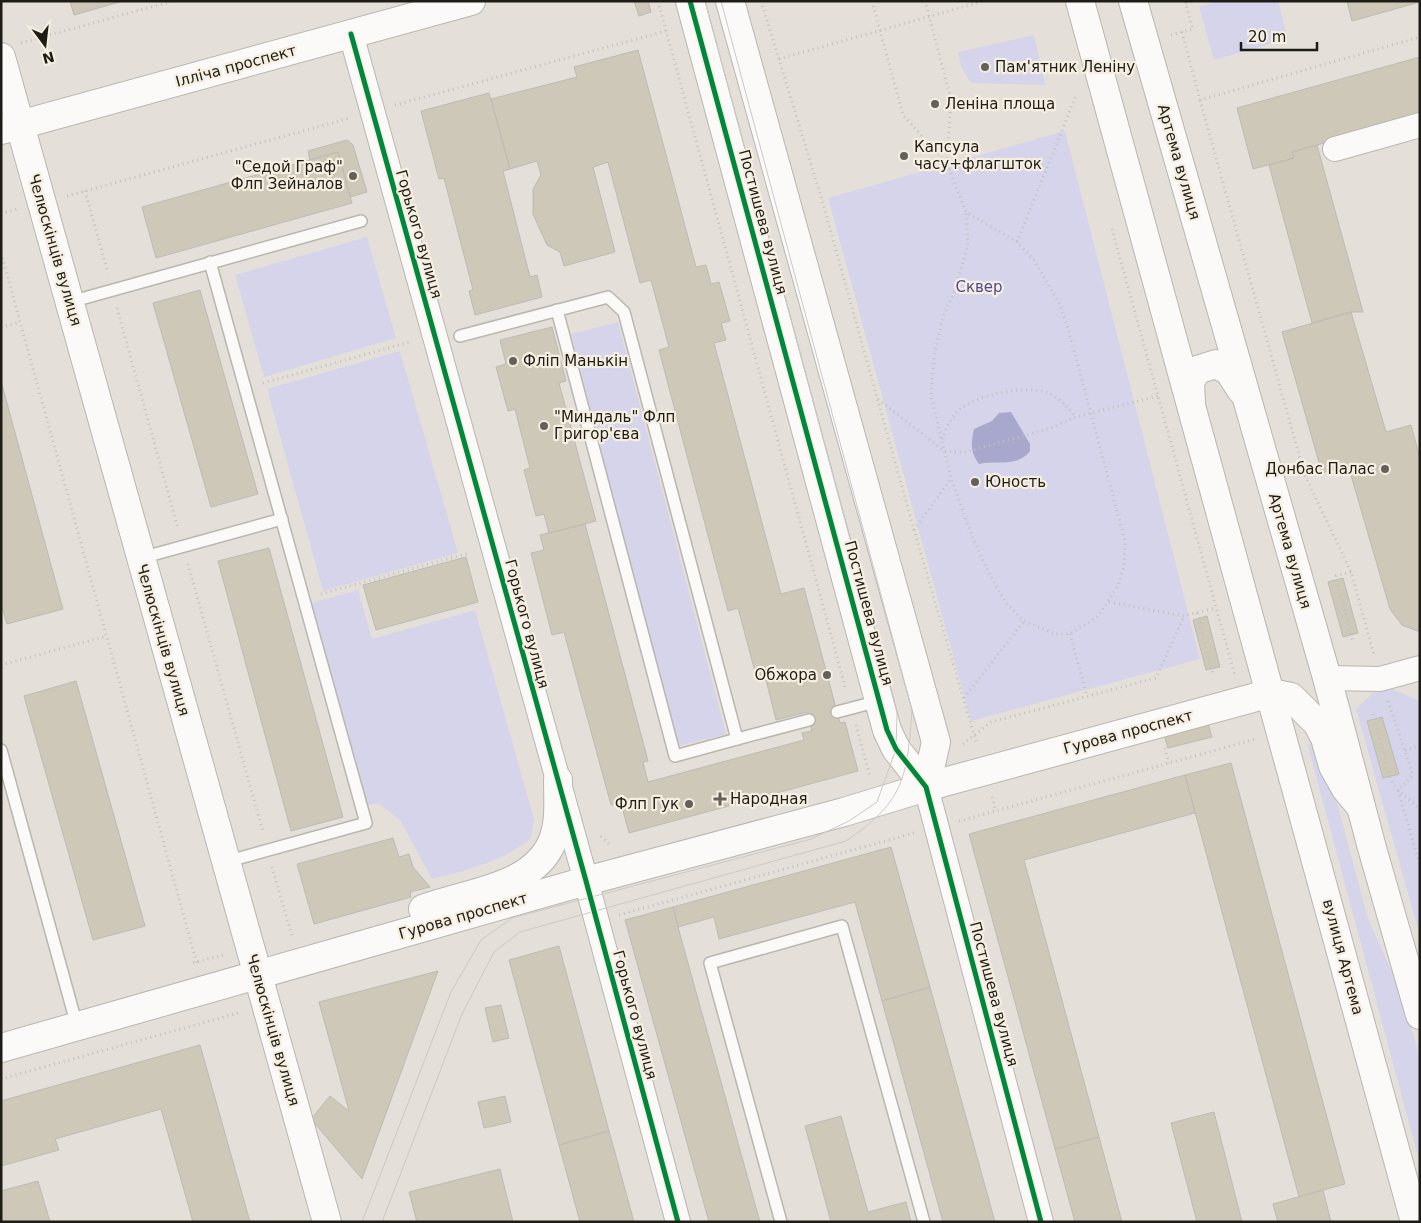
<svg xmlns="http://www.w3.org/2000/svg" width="1421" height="1223" font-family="'DejaVu Sans',sans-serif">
	<rect width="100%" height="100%" fill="#e4e0d9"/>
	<g fill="#d5d4ea">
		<polygon points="1220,1 1278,1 1288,39 1214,60 1199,7"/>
		<polygon points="1034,35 1045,85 971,83 962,69 958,52"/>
		<polygon points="1065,131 1200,659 971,721 828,198"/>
		<polygon points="367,237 396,338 264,377 235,275"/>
		<polygon points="618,322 726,734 678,746 571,334"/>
		<polygon points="400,351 458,553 323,591 267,389"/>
		<path d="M358 590 372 639 475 610 534 819 531 838C502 862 468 870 432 879L400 820 378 803 368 805 312 603Z"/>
		<polygon points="1392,689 1420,701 1420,936 1356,709 1373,693"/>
		<polygon points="1313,739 1321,743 1368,919 1402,994 1420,1059 1420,1164 1308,746"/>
	</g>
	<path fill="#a8a7cc" d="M1011 412 1030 444V451C1017 468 997 460 979 464 970 452 971 443 974 429L992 421 999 413Z"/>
	<g fill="#cec8b9" stroke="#bcbab4">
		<polygon points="70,1 123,1 74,15"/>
		<polygon points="634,1 648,1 651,12 639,16"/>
		<polygon points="1347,1 1420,1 1420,2 1352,21"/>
		<polygon points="638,50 696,267 706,265 711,284 719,282 730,321 721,323 726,340 714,343 781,594 804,588 840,723 845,722 858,771 629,833 621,803 611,805 564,632 552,635 531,553 544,550 540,535 585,524 648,761 643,762 648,782 804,740 802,733 812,731 807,712 776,720 765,676 757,679 738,608 728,611 659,350 669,347 651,280 640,283 608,162 593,167 615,252 564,266 560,252 547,245 533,214 533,189 541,175 537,161 510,169 491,99 577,77 574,67"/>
		<polygon points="1420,57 1420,116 1292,152 1294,158 1253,169 1237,108"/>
		<polygon points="489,93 510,169 503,171 530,277 537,275 542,297 475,315 469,291 473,290 444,178 439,179 421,111"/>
		<polygon points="347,140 353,145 367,192 350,197 338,152 310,160 308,151"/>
		<polygon points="1317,145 1363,312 1351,312 1312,323 1269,165 1294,158 1292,152"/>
		<polygon points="338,152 352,203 156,258 142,207"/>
		<polygon points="200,290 258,494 211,507 153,303"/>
		<polygon points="1351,312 1386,432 1411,425 1420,458 1420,632 1402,625 1390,609 1348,465 1322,473 1282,332"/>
		<polygon points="552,327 566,381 559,383 596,521 549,533 544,514 536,516 524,470 530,468 515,409 508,411 496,367 506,364 500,340"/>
		<polygon points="1,381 63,609 7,624 1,604"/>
		<polygon points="269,548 343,817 291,831 218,561"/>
		<polygon points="466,557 478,602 376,630 363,585"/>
		<polygon points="1343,578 1358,633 1343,637 1328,582"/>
		<polygon points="1207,616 1220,667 1206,670 1193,620"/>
		<polygon points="76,681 145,926 93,940 24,696"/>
		<polygon points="1382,717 1399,774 1383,778 1367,721"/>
		<polygon points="1208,724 1212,737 1168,748 1164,735"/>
		<polygon points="1231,763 1345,1184 1299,1197 1185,775"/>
		<polygon points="1185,775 1195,813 1024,860 1099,1137 1055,1149 969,834"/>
		<polygon points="393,838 399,857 409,854 413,867 430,887 410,892 411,897 314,924 297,864"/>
		<polygon points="891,847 930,987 882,1001 855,902 719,939 714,917 678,927 673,907"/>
		<polygon points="673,907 678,927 760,1222 709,1222 625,920"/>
		<polygon points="559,946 609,1131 559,1145 509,960"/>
		<polygon points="438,971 362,1179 311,1119 330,1096 349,1111 319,1002"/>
		<polygon points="930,987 995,1222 943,1222 882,1001"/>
		<polygon points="501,1005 509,1038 493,1042 485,1008"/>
		<polygon points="200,1045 250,1222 193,1222 161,1109 55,1139 59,1150 1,1166 1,1101"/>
		<polygon points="505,1096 511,1122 484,1128 478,1102"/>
		<polygon points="1214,1112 1242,1222 1197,1222 1171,1123"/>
		<polygon points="841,1116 868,1212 906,1202 911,1222 831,1222 805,1126"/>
		<polygon points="609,1131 634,1222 580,1222 559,1145"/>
		<polygon points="1099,1137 1122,1222 1075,1222 1055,1149"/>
		<polygon points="500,1169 513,1222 417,1222 409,1192"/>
		<polygon points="38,1181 50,1222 1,1222 1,1191"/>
		<polygon points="1323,1190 1331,1222 1278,1222 1273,1204"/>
	</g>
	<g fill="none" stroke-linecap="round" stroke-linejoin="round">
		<defs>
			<g id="lane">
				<polyline points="210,262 366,823 225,862"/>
				<polyline points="70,302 361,221"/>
				<polyline points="557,310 675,756 737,739"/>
				<polyline points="460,336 608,297 624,312 737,739 809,720"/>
				<polyline points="141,558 282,519"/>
				<polyline points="837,712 879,701"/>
				<polyline points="1,750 77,1026"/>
				<polyline points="781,1222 710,963 842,926 924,1222"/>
			</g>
			<g id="street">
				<polyline points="351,34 586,881 678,1222"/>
				<polyline points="1335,149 1420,125"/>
				<polyline points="1327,678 1380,679 1420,668"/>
				<polyline points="926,787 1041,1222"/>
			</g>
			<g id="secondary">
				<polyline points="690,1 887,730 896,749 926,787"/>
				<polyline points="730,1 936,742 926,787"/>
				<polyline points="1,57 327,1222"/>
				<polyline points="1,130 471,1"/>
				<path d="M423 909C466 892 537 889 554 837 560 819 558 799 558 780"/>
				<polyline points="1,1048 586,881 844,812 926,787 1271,693 1291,697 1317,723 1325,738 1333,766 1346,789 1361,807"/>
			</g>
			<g id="primary">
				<polyline points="1080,1 1415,1222"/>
				<polyline points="1133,1 1327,678 1372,848 1420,1015"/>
				<polyline points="1191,403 1190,382 1197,370 1216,364 1229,371 1241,390"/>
			</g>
		</defs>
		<use href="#lane" stroke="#b9b6b0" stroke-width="14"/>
		<use href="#street" stroke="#b9b6b0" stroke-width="26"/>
		<use href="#secondary" stroke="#b9b6b0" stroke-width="30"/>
		<use href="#primary" stroke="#b9b6b0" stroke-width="30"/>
		<g stroke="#c2c0be" stroke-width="3" stroke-dasharray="1 4" stroke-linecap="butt">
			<polyline points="658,1 846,690"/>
			<polyline points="761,1 822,200 914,530 977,745"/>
			<polyline points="872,1 903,115 947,164 951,99 925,1"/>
			<polyline points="1186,3 1193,1"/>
			<polyline points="1182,32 1200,100 1420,37"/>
			<polyline points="1171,35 1193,29 1185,1"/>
			<polyline points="21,43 173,1"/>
			<polyline points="779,59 984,1"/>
			<polyline points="1200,100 1304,473 1351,572 1374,655"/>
			<polyline points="395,105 666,31"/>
			<polyline points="947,164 966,212 1017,242 1034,260 1059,303 1068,328 1125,541 1124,566 1118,586 1098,616 1070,634 1055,634 1024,621 1005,602 989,573 973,539 951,478 931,396 934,356 943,316 954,293 968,245 966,212"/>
			<polyline points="85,191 108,273"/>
			<polyline points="67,196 350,118"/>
			<polyline points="1,214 18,209"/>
			<polyline points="1112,229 1235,676"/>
			<polyline points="1017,242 1076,96"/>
			<polyline points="1,253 197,964"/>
			<polyline points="117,308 178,529"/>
			<polyline points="1,327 20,322"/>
			<polyline points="263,383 410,342"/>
			<polyline points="878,399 944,451 962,453 1051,428 1076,417 1158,396"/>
			<path d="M942 439C946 429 951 417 960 409 979 395 1028 383 1050 394 1061 399 1068 408 1076 417"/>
			<polyline points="914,530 951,479"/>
			<polyline points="188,564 263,832"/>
			<polyline points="1351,572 1336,576 1353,642"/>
			<polyline points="321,594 469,553"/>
			<polyline points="1109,602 1184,616 1215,608"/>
			<polyline points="1197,613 1213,674"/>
			<polyline points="1070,634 1087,696"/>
			<polyline points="1,665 107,636"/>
			<polyline points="964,698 1024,621"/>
			<polyline points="1388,701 1413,775 1398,790 1420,865"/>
			<polyline points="1373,714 1391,780 1398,790 1420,809"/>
			<polyline points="856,725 870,777"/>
			<polyline points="963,744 991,722 1156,678 1184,616"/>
			<polyline points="1165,748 1169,763"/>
			<polyline points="1405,750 1420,746"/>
			<polyline points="992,797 996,811"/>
			<polyline points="959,821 1256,739"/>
			<polyline points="601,836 611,846"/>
			<polyline points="272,867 292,936"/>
			<polyline points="619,915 914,833"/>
			<polyline points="193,963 226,954"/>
			<polyline points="1,1079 242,1012"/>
		</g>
		<use href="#lane" stroke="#fbfaf9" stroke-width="11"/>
		<use href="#street" stroke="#fbfaf9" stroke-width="24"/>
		<use href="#secondary" stroke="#fbfaf9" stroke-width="28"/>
		<use href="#primary" stroke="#fbfaf9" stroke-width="28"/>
		<g stroke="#cac9c7" stroke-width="1">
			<polyline points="362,1222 451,992 481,940 512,918 811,839 849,821 877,802 896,749 897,713 705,1"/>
			<path d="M382 1222 462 1014 494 952 520 932 846 841C905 801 907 777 912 710L721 1"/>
		</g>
		<defs>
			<g id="cycleway">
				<polyline points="690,1 887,730 896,749 926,787 1041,1222"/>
				<polyline points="351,34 586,881 678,1222"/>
			</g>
		</defs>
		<use href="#cycleway" stroke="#f6efe1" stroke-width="8"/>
		<use href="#cycleway" stroke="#00873e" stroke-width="5"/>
	</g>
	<g fill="#63615a" stroke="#f6efe1" stroke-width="2">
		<circle cx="985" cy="67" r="5"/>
		<circle cx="935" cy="104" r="5"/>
		<circle cx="904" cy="156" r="5"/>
		<circle cx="353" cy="176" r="5"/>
		<circle cx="513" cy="361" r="5"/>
		<circle cx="544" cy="426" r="5"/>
		<circle cx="1385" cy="469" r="5"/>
		<circle cx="975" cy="482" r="5"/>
		<circle cx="827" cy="675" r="5"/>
		<path d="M717.5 791.5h5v5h5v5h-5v5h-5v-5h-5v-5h5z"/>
		<circle cx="689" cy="804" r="5"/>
	</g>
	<g text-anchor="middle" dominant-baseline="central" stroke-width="4.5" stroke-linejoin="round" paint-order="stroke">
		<g font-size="15" fill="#1e1c16" stroke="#f6efe1">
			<text transform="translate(236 66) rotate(-15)">Ілліча проспект</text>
			<text transform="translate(1179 162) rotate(74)">Артема вулиця</text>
			<text transform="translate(763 222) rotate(75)">Постишева вулиця</text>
			<text transform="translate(419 234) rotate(74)">Горького вулиця</text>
			<text transform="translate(55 250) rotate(74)">Челюскінців вулиця</text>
			<text transform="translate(1290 551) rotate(74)">Артема вулиця</text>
			<text transform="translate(869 613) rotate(75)">Постишева вулиця</text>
			<text transform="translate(527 624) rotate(75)">Горького вулиця</text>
			<text transform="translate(163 640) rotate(74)">Челюскінців вулиця</text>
			<text transform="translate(1128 732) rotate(-15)">Гурова проспект</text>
			<text transform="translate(463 916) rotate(-16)">Гурова проспект</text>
			<text transform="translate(1343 957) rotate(75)">вулиця Артема</text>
			<text transform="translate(994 994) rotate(75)">Постишева вулиця</text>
			<text transform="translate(635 1015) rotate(75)">Горького вулиця</text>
			<text transform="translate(273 1030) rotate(74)">Челюскінців вулиця</text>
		</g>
		<g font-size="15" fill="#1e1c16" stroke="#f6efe1" text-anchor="start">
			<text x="995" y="67">Пам'ятник Леніну</text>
			<text x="945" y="104">Леніна площа</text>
			<text x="914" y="147">Капсула<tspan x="914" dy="17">часу+флагшток</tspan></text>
			<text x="343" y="167" text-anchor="end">"Седой Граф"<tspan x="343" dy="17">Флп Зейналов</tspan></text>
			<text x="523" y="361">Фліп Манькін</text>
			<text x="554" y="417">"Миндаль" Флп<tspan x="554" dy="17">Григор'єва</tspan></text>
			<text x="1375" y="469" text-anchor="end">Донбас Палас</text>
			<text x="985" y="482">Юность</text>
			<text x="817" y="675" text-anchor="end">Обжора</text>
			<text x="730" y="799">Народная</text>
			<text x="679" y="804" text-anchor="end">Флп Гук</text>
		</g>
		<g font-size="15" fill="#4e4a91" stroke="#f6efe1">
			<text x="979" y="287">Сквер</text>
		</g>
	</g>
	<rect width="1421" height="1223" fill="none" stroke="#1e1c16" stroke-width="5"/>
	<g transform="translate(45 45) rotate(165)" stroke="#f6efe1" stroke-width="4" paint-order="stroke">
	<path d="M0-4L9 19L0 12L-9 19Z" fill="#1e1c16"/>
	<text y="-8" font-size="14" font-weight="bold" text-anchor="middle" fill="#1e1c16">N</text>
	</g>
	<path d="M1241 42v8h76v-8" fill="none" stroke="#1e1c16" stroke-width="2.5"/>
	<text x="1248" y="42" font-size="15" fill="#1e1c16" stroke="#f6efe1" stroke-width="4" paint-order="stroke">20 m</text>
</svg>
